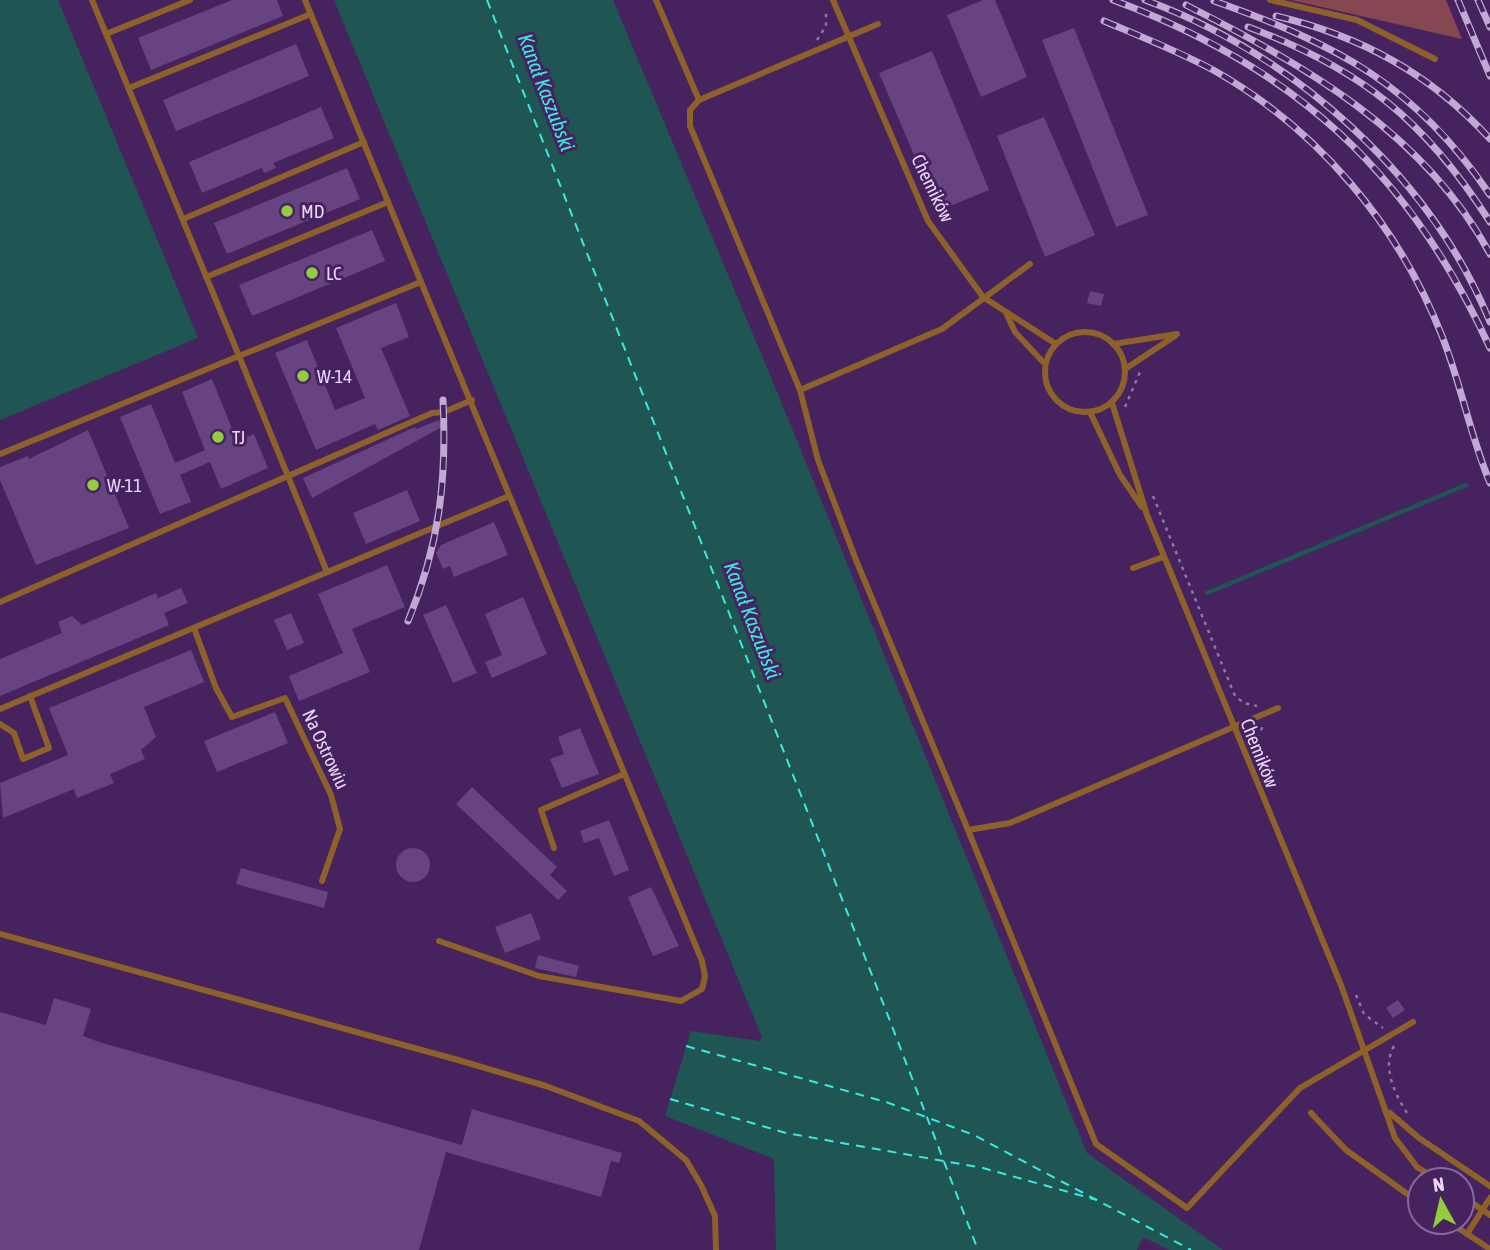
<svg xmlns="http://www.w3.org/2000/svg" width="1490" height="1250" font-family="'Asap Condensed',sans-serif">
	<rect width="100%" height="100%" fill="#46225e"/>
	<polygon fill="#864752" points="1291,0 1446,0 1462,39"/>
	<g fill="#1f5552">
		<polygon points="0,0 58,0 198,338 0,420"/>
		<polygon points="334,0 613,0 778,394 1087,1153 1223,1250 1169,1250 1143,1237 1137,1250 776,1250 774,1159 665,1116 691,1031 760,1041 762,1037"/>
	</g>
	<g fill="none" stroke-linecap="round" stroke-linejoin="round">
		<polyline stroke="#1f5552" stroke-width="4.5" points="1207,593 1466,485"/>
		<g stroke="#37ebe2" stroke-width="2" stroke-dasharray="9 7" stroke-linecap="butt">
			<polyline points="487,0 885,1008 978,1250"/>
			<polyline points="686,1046 886,1102 974,1135 1191,1250"/>
			<polyline points="670,1099 786,1133 983,1168 1097,1200"/>
		</g>
	</g>
	<g fill="#674381">
		<polygon points="232,0 277,0 283,16 151,70 138,38"/>
		<polygon points="983,0 995,0 1027,77 981,97 947,15"/>
		<polygon points="1074,28 1148,215 1116,227 1042,40"/>
		<polygon points="296,44 309,76 176,131 163,100"/>
		<polygon points="932,51 989,190 938,211 879,73"/>
		<polygon points="321,107 334,138 273,163 276,168 264,173 262,168 202,193 189,162"/>
		<polygon points="1044,117 1095,235 1045,257 997,136"/>
		<polygon points="347,168 360,199 227,254 214,223"/>
		<polygon points="372,230 385,261 252,316 239,285"/>
		<polygon points="1090,291 1104,294 1101,306 1087,303"/>
		<polygon points="396,303 409,337 381,348 410,416 378,430 375,424 316,450 275,353 307,340 335,410 365,398 336,328"/>
		<polygon points="212,379 237,441 254,434 268,468 221,489 210,462 180,475 191,502 160,514 120,417 151,404 175,463 205,450 182,392"/>
		<polygon points="439,420 442,427 312,498 303,478 415,427 416,429"/>
		<polygon points="88,430 129,528 36,565 0,480 0,467 28,456 29,459"/>
		<polygon points="407,490 420,521 366,544 353,513"/>
		<polygon points="494,522 508,555 454,577 450,566 443,569 436,553 441,545"/>
		<polygon points="387,565 405,607 352,629 370,672 299,701 289,676 343,653 318,594"/>
		<polygon points="181,588 188,603 164,613 169,625 0,696 0,659 62,633 58,622 72,616 82,625 156,593 158,598"/>
		<polygon points="523,597 547,654 492,678 485,662 502,655 485,614"/>
		<polygon points="446,605 477,673 453,683 423,615"/>
		<polygon points="291,613 304,643 287,650 274,620"/>
		<polygon points="191,650 204,682 144,707 156,737 141,750 145,759 110,774 114,783 77,798 74,789 3,818 0,783 68,755 49,708"/>
		<polygon points="275,712 288,743 217,772 204,741"/>
		<polygon points="580,728 599,774 562,788 550,759 564,754 558,737"/>
		<polygon points="472,787 557,867 550,875 567,891 558,900 456,804"/>
		<polygon points="609,820 629,870 614,876 599,838 584,843 580,831"/>
		<circle cx="413" cy="865" r="17"/>
		<polygon points="241,868 328,892 324,908 236,884"/>
		<polygon points="651,887 679,946 653,956 628,897"/>
		<polygon points="531,913 541,939 505,953 495,927"/>
		<polygon points="538,955 579,966 576,977 535,968"/>
		<polygon points="54,998 91,1009 83,1036 99,1042 462,1145 472,1109 622,1153 619,1163 611,1161 601,1197 446,1152 419,1250 0,1250 0,1012 46,1025"/>
		<polygon points="1398,1000 1405,1010 1393,1018 1386,1008"/>
	</g>
	<g fill="none" stroke-linecap="round" stroke-linejoin="round">
		<g stroke="#9074a5" stroke-width="2.5" stroke-dasharray="3.5 5" stroke-linecap="butt">
			<polyline points="817,40 826,26 826,11"/>
			<polyline points="1125,407 1140,372"/>
			<polyline points="1153,496 1235,696 1244,703 1257,706"/>
			<polyline points="1258,755 1257,738 1263,726"/>
			<polyline points="1356,995 1364,1014 1383,1028"/>
			<path d="M1394 1046C1382 1066 1394 1093 1407 1113"/>
		</g>
		<g stroke="#8d612a" stroke-width="6">
			<polyline points="92,0 239,356 421,282 305,0"/>
			<polyline points="656,0 699,100"/>
			<polyline points="833,0 928,221 983,297 1056,344"/>
			<polyline points="1270,0 1357,20 1435,59"/>
			<polyline points="878,24 699,100 690,110 690,126 800,390 818,460 856,560 968,830 1010,823 1278,708"/>
			<polyline points="106,34 190,0"/>
			<polyline points="129,88 311,14"/>
			<polyline points="183,219 364,142"/>
			<polyline points="206,277 388,202"/>
			<polyline points="421,282 702,961 705,976 702,989 681,1001 539,976 439,941"/>
			<polyline points="1007,315 1015,332 1045,364"/>
			<circle cx="1085" cy="372" r="40"/>
			<polyline points="1113,344 1177,334"/>
			<polyline points="1125,369 1175,336"/>
			<polyline points="800,390 942,329 1030,264"/>
			<polyline points="1112,403 1147,515 1341,985 1395,1138 1417,1167 1438,1180"/>
			<polyline points="1090,412 1120,475 1142,507"/>
			<polyline points="0,454 239,356 327,572"/>
			<polyline points="1133,568 1163,557"/>
			<polyline points="0,602 432,413 444,412 472,400"/>
			<polyline points="194,628 216,688 232,717 285,698 331,795 340,829 322,881"/>
			<polyline points="0,709 509,496"/>
			<polyline points="0,724 14,733 23,759 49,748 30,696"/>
			<polyline points="968,830 1096,1144 1187,1208 1300,1088 1413,1022"/>
			<polyline points="554,848 541,810 624,774"/>
			<polyline points="0,934 458,1060 546,1086 639,1121 686,1160 701,1185 715,1216 716,1250"/>
			<polyline points="1311,1113 1346,1150 1420,1203"/>
			<polyline points="1390,1113 1419,1138 1490,1186"/>
			<polyline points="1462,1196 1490,1215"/>
			<polyline points="1449,1222 1490,1249"/>
			<polyline points="1467,1234 1490,1198"/>
		</g>
		<defs>
			<g id="rail">
				<path d="M1113 0C1294 67 1409 171 1490 348"/>
				<path d="M1145 0C1293 54 1430 175 1490 322"/>
				<polyline points="1458,0 1490,76"/>
				<polyline points="1478,0 1490,27"/>
				<path d="M1214 1C1336 44 1416 85 1490 195"/>
				<path d="M1186 5C1304 65 1425 133 1490 254"/>
				<path d="M1276 16C1361 36 1431 74 1490 139"/>
				<path d="M1104 21C1142 37 1180 52 1215 71 1319 130 1399 226 1442 336 1461 384 1470 435 1490 483"/>
				<path d="M1248 27C1361 69 1425 120 1490 222"/>
				<path d="M408 621C439 546 447 482 443 400"/>
			</g>
		</defs>
		<use href="#rail" stroke="#c0a9d3" stroke-width="7"/>
		<use href="#rail" stroke="#46225e" stroke-width="4.5" stroke-dasharray="13" stroke-linecap="butt"/>
	</g>
	<g fill="#92cd3e" stroke="#46225e" stroke-width="2.5">
		<circle cx="287" cy="211" r="7"/>
		<circle cx="312" cy="273" r="7"/>
		<circle cx="303" cy="376" r="7"/>
		<circle cx="218" cy="437" r="7"/>
		<circle cx="93" cy="485" r="7"/>
	</g>
	<g text-anchor="middle" dominant-baseline="central" stroke-width="6" stroke-linejoin="round" paint-order="stroke">
		<g font-size="19" fill="#e9d6fa" stroke="#46225e">
			<text transform="translate(933 188) rotate(64)">Chemików</text>
			<text transform="translate(326 749) rotate(65)">Na Ostrowiu</text>
			<text transform="translate(1260 753) rotate(68)">Chemików</text>
		</g>
		<g font-size="19" fill="#e9d6fa" stroke="#46225e" text-anchor="start">
			<text x="301" y="211">MD</text>
			<text x="326" y="273">LC</text>
			<text x="317" y="376">W-14</text>
			<text x="232" y="437">TJ</text>
			<text x="107" y="485">W-11</text>
		</g>
		<g font-size="21" font-style="italic" fill="#37ebe2" stroke="#46225e">
			<text transform="translate(547 92) rotate(69)">Kanał Kaszubski</text>
			<text transform="translate(753 620) rotate(69)">Kanał Kaszubski</text>
		</g>
	</g>
	<g transform="translate(1441 1201) rotate(352)"><circle r="33" fill="#46225e" stroke="#876a9c" stroke-width="2"/>
	<path d="M0-5L12 26L0 18L-12 26Z" fill="#92cd3e"/>
	<text y="-10" font-size="19" font-weight="bold" text-anchor="middle" fill="#e9d6fa">N</text>
	</g>
</svg>
